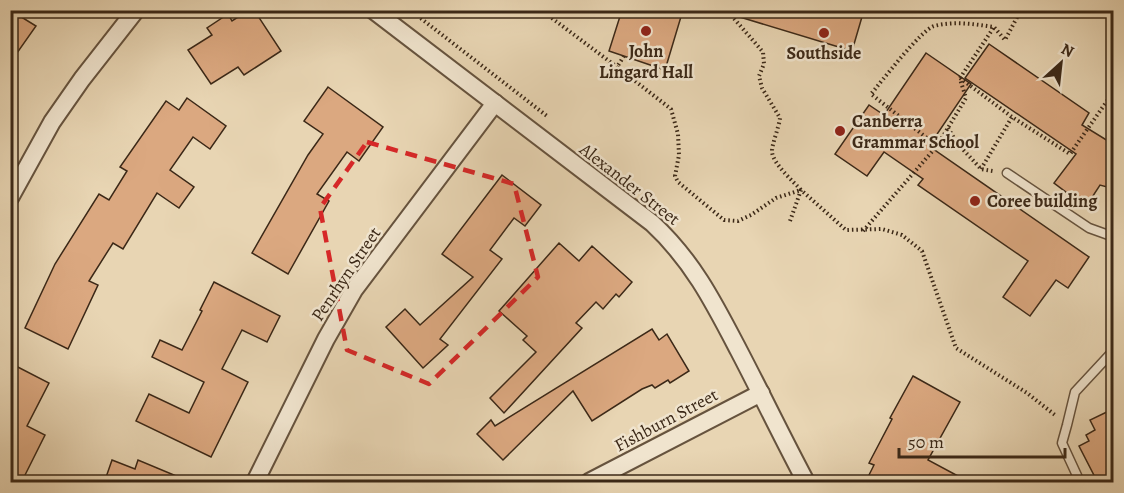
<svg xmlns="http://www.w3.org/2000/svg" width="1124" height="493" font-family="Alegreya,serif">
	<rect width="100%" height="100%" fill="#e8d5b3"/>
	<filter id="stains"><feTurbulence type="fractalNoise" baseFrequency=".00333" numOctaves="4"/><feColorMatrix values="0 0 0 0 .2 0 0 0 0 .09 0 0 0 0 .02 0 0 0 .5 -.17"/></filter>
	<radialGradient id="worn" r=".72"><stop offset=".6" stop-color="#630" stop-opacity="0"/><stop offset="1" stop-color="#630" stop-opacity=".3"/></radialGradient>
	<g fill="#dba880" stroke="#3b2817" stroke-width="1.5">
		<polygon points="10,10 36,26 10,63"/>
		<polygon points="249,10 254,10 281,51 244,75 238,67 211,84 188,50 212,35 207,28 228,14 232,21"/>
		<polygon points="622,10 683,10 665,70 609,51"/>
		<polygon points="733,10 864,10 852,51 733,15"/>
		<polygon points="989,44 1089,113 1082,125 1113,144 1113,178 1107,187 1100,185 1089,202 1080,197 1078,201 1054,183 1076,154 965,78"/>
		<polygon points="926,53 971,84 929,146 1089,257 1068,288 1056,280 1030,316 1003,297 1028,261 918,185 923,179 884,152 867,176 835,154 869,105 884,115"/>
		<polygon points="328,87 383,127 359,161 347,152 317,194 329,201 288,274 252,253 308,155 323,134 304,121"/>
		<polygon points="187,98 226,126 210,149 193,137 170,170 194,187 179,208 157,193 123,249 113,243 89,281 98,285 68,349 25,328 55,264 99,194 109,200 127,171 120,167 166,101 179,110"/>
		<polygon points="502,175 541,205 525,226 514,218 490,250 502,259 440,339 448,345 423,368 386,327 405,309 420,325 473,277 442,254"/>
		<polygon points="559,243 579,261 592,246 632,282 619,297 616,294 603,309 596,302 576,323 582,328 504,413 490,398 536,352 523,340 527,336 499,311"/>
		<polygon points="214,282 280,316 267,342 242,330 222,369 248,382 211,457 136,421 149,394 189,413 204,382 152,357 160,340 182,350 202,311 200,310"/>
		<polygon points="652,329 659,340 667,334 689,371 670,383 668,380 655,388 652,385 642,389 592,421 573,391 503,460 477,434 491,420 495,426"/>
		<polygon points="10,363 49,383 27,426 45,435 21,483 10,483"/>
		<polygon points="913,376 960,402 928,460 971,483 865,483 874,465 869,463 892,419 890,418"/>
		<polygon points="1113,409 1113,483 1098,483 1079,446 1089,441 1086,435 1095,430 1090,420"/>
		<polygon points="112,460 135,469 138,460 193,483 104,483"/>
	</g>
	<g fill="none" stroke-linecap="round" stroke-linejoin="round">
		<defs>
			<g id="lane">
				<polyline points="1007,173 1089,228 1114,237"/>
				<polyline points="1080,482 1062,443 1067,425 1075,392 1114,350"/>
			</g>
			<g id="street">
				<path d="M373 10 652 223C693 261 714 303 739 351 762 395 783 439 806 482"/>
				<polyline points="10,198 52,122 82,79 136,10"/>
				<polyline points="255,482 326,339 354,290 495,103"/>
				<polyline points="589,482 761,393"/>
			</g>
		</defs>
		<use href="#lane" stroke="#66533e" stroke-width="11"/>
		<use href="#street" stroke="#66533e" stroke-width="20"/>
		<g stroke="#3b2817" stroke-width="4" stroke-dasharray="1.5 3" stroke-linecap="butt">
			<polyline points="410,10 547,116"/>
			<polyline points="541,10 617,67"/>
			<path d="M624 56 617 67 671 109 678 134 679 155 675 176 678 182 724 220 738 221 751 215 776 198 801 190C793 181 772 163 772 151 772 144 779 127 780 118L762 88 759 76 764 64 763 52 730 14"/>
			<polyline points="960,78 1012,117 1070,154 1114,91"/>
			<polyline points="960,78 994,27"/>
			<polyline points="948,128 957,143 981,169 993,171"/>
			<polyline points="937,146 966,98 960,79"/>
			<polyline points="981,169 1012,117"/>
			<polyline points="790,221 801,190 846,230 882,229 902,235 922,251 956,348 1027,393 1055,415"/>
			<path d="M863 231 937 146 871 94C882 81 921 30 934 26 954 21 974 24 994 27L1005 40 1021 10"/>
		</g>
		<use href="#lane" stroke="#f0e4ce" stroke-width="8"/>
		<use href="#street" stroke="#f0e4ce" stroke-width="16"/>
	</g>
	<path fill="none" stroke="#d62828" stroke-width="4.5" stroke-dasharray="12 8" stroke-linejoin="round" d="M367 142 514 184 538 277 429 384 347 350 320 208Z"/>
	<g fill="#8f2418" stroke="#f0e4ce" stroke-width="2">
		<circle cx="646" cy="31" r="6"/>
		<circle cx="824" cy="33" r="6"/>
		<circle cx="840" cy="131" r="6"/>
		<circle cx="975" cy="201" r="6"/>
	</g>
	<g text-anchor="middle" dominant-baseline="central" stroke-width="5" stroke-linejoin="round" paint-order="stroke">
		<g font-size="18" font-weight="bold" fill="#3b2817" stroke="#f0e4ce">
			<text x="646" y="51">John<tspan x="646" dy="21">Lingard Hall</tspan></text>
			<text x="824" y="53">Southside</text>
			<text x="852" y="121" text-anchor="start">Canberra<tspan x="852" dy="21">Grammar School</tspan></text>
			<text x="987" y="201" text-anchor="start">Coree building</text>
		</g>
		<g font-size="18" fill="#3b2817" stroke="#f0e4ce">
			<text transform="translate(630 184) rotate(38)">Alexander Street</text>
			<text transform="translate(346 274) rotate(-56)">Penrhyn Street</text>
			<text transform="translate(666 420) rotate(-28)">Fishburn Street</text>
		</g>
	</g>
	<rect width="1124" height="493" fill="none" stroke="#e8d5b3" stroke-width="36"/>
	<rect x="12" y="12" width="1100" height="469" fill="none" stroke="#3b2817" stroke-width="3"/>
	<rect x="18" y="18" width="1088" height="457" fill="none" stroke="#3b2817" stroke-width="1.5"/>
	<g transform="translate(1061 63) rotate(27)" stroke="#f0e4ce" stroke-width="4.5" paint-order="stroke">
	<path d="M0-4.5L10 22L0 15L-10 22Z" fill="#3b2817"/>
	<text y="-9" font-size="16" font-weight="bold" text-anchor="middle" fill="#3b2817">N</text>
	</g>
	<path d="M899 448v9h166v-9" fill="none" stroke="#3b2817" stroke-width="3"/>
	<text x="908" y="448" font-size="18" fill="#3b2817" stroke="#f0e4ce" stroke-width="4.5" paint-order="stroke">50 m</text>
	<rect width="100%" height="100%" filter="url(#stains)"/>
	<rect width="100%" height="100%" fill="url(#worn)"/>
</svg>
